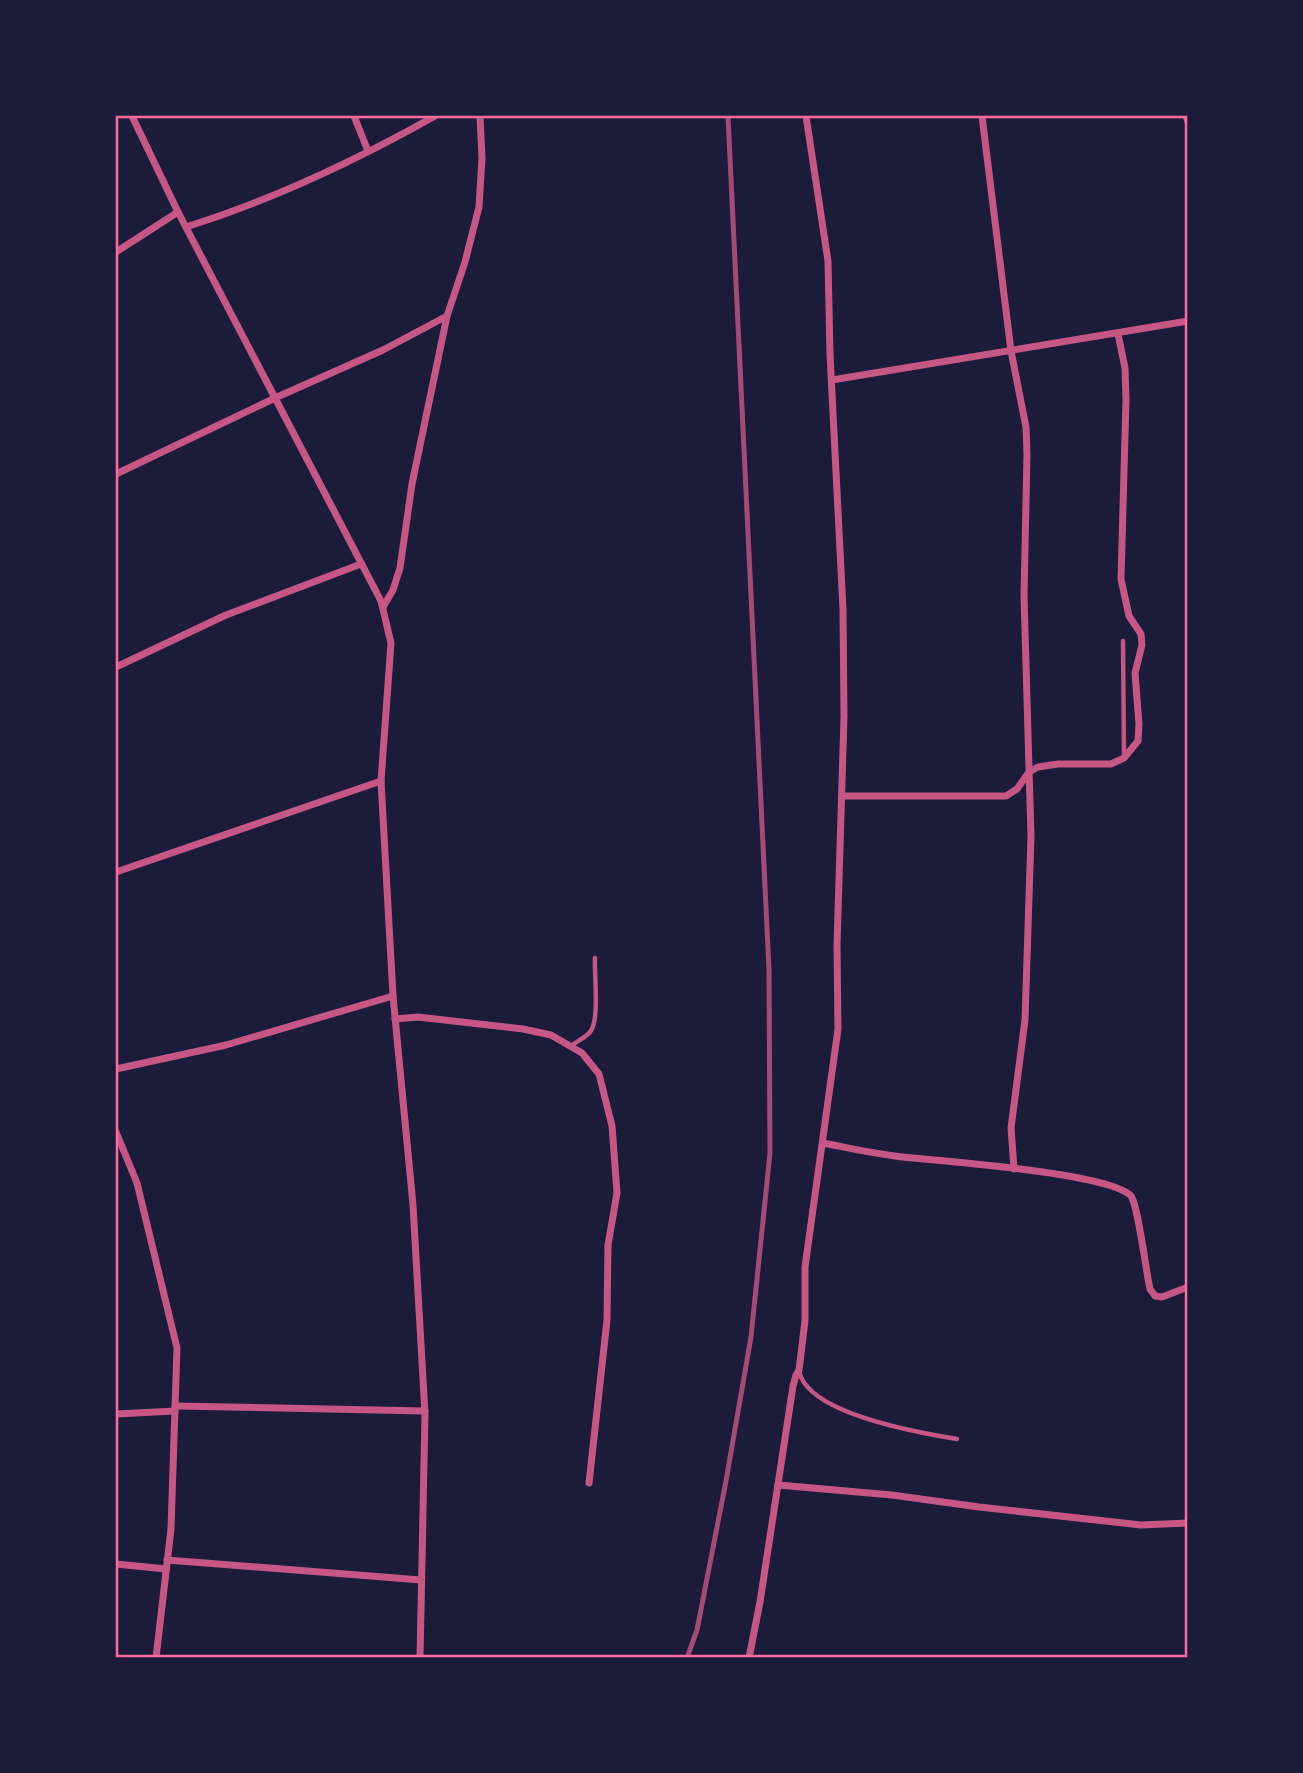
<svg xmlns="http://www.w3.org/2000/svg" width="1303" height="1773" font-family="'Space Grotesk',sans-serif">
	<rect width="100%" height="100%" fill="#1b1b3a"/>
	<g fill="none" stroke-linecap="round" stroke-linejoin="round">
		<g stroke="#c65784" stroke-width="4.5">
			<polyline points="1123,641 1124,757"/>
			<path d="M571 1046C577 1041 585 1038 590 1032 600 1021 594 974 595 958"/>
			<path d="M799 1371C808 1414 920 1433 957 1439"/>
		</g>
		<g stroke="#c65784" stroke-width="7">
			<polyline points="132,116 178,212 381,601 391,643 381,781 393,996 413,1205 425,1414 420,1658"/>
			<polyline points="354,116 368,151"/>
			<polyline points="982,116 1011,351 1026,427 1027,454 1024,596 1031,836 1025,1020 1011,1128 1014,1169"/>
			<polyline points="1186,116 1188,122"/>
			<path d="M186 227C272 200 357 160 435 116"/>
			<polyline points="116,252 178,212"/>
			<polyline points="832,380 1188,321"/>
			<polyline points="116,474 275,398 383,350 447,316"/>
			<polyline points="383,607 393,590 400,568 412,484 447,316 465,262 479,207 482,158 480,116"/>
			<polyline points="116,667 226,615 361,564"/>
			<polyline points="842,796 1006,796 1017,789 1029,772 1038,767 1058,764 1111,764 1124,758 1138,741 1139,724 1135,673 1142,645 1141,634 1129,616 1121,579 1126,400 1125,368 1118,334"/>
			<polyline points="116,872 381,781"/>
			<polyline points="395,1019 418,1017 523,1029 551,1035 582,1053 599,1074 612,1126 617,1193 608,1245 607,1320 589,1483"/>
			<polyline points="116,1069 226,1045 393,996"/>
			<polyline points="116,1132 137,1183 177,1348 171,1529 156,1658"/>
			<path d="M823 1143C849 1148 875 1154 902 1157 941 1161 1110 1173 1131 1196 1138 1205 1146 1272 1150 1289L1155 1296 1162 1297 1188 1287"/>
			<polyline points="175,1406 425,1411"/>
			<polyline points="116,1414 175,1411"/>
			<polyline points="778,1485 892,1495 979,1507 1141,1525 1188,1523"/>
			<polyline points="167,1560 421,1580"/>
			<polyline points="116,1564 166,1569"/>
			<polyline points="749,1658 760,1602 793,1386 796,1375 799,1370 805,1321 805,1267 838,1029 837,945 844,717 843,609 830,354 828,261 806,116"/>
		</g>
		<polyline stroke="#a44b75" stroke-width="5" points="687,1658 697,1630 726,1481 751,1337 770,1153 769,970 728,116"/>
	</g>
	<rect width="1303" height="1773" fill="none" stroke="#1b1b3a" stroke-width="234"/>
	<rect x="117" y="117" width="1069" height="1539" fill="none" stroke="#ff6b9d" stroke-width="2.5"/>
</svg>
